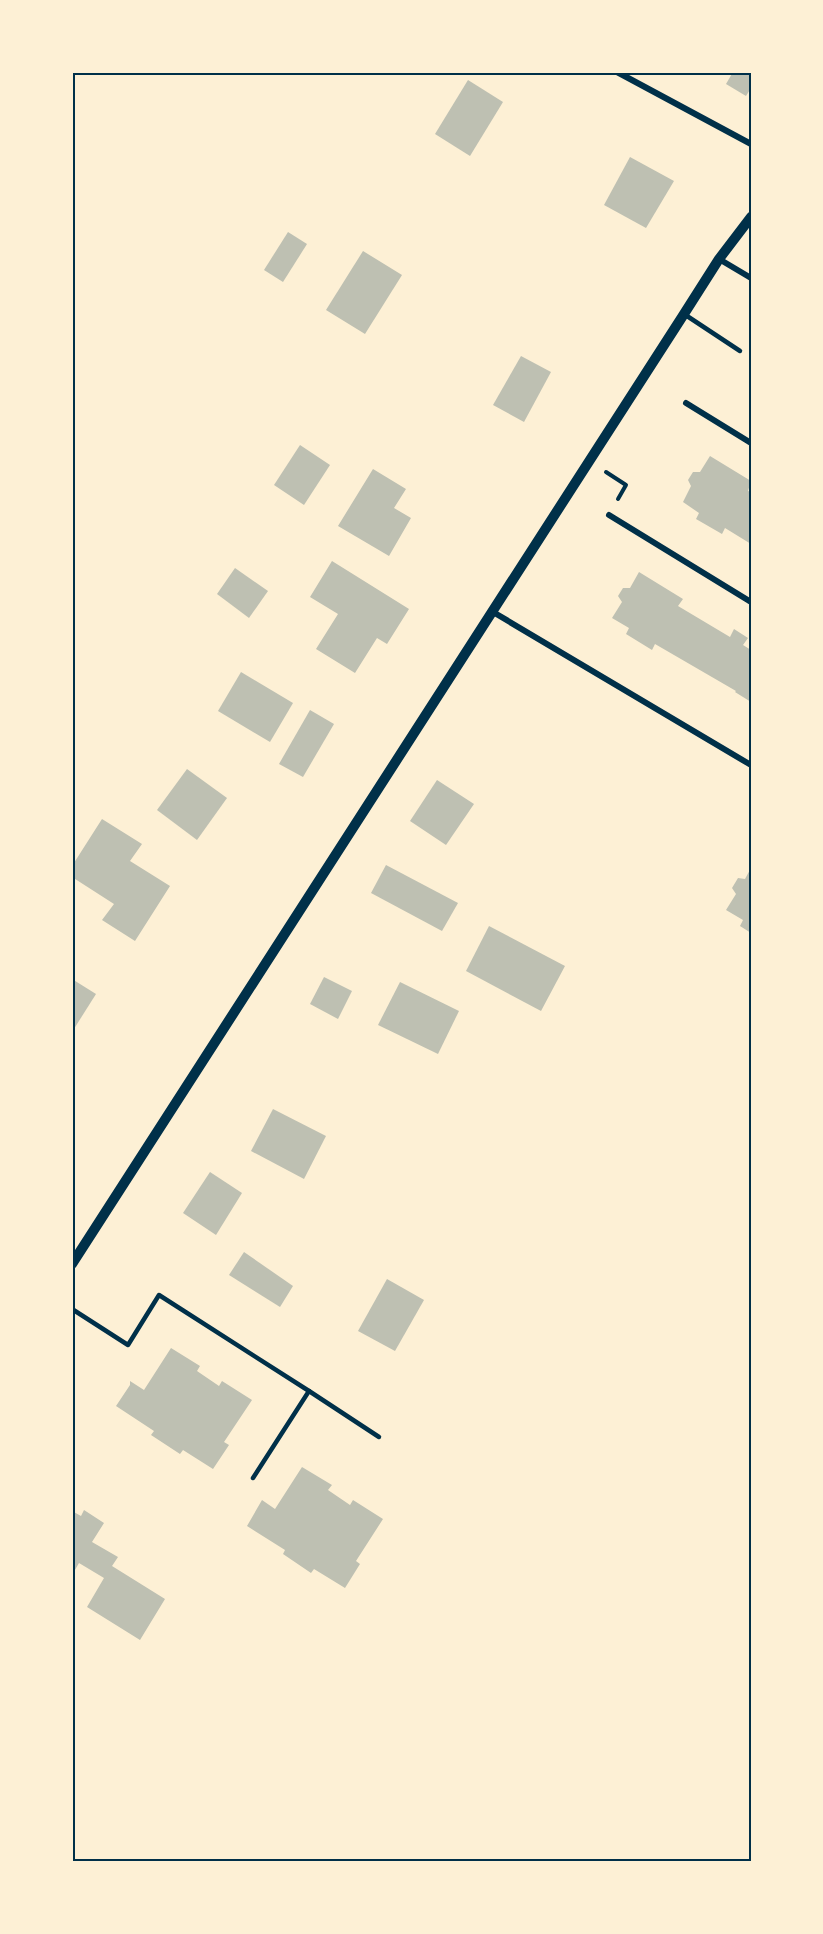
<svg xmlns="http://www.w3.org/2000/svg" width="823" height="1934" font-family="'Golos Text',sans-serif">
	<rect width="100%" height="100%" fill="#fdf0d5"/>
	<g fill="#bec0b2">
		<polygon points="733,72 751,72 751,88 746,96 726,84"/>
		<polygon points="468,80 503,102 470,156 435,134"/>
		<polygon points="630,157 674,181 646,228 604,205"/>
		<polygon points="288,232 307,244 283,282 264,270"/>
		<polygon points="363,251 402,275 365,334 326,310"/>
		<polygon points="521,356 551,372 524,422 493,405"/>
		<polygon points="300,445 330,465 304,505 274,485"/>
		<polygon points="710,456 751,481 748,491 751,492 751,544 725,528 722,534 696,519 699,513 683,502 691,486 688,480 693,472 700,472"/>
		<polygon points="373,469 406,489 394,508 411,518 389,556 338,526"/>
		<polygon points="332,561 409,609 387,644 377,638 355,673 316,649 338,614 310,597"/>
		<polygon points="235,568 268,591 249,618 217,594"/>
		<polygon points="639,572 683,599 678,606 730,637 734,629 748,638 743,645 751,650 751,702 735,692 736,691 655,644 652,650 626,634 629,628 612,618 622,602 618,596 623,588 630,588"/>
		<polygon points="241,672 293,703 270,742 218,711"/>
		<polygon points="310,710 334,724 303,777 279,764"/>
		<polygon points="187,769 227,798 197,840 157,810"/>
		<polygon points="437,780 474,804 446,845 410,821"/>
		<polygon points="102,819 142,844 130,861 170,886 135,941 102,920 114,904 72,877 72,866"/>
		<polygon points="386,865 458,903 442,931 371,893"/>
		<polygon points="751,868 751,933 740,926 743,920 726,910 736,894 732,888 738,878 745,879"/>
		<polygon points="489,926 565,966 541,1011 466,971"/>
		<polygon points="324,977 352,991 338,1019 310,1004"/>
		<polygon points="72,979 96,994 72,1032"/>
		<polygon points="400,982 459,1011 438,1054 378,1025"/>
		<polygon points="273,1109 326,1136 304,1179 251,1151"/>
		<polygon points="210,1172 242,1193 216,1235 183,1213"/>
		<polygon points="244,1252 293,1286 280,1307 229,1275"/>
		<polygon points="387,1279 424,1300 395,1351 358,1331"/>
		<polygon points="171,1348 200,1366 197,1371 219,1386 222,1381 252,1400 224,1442 229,1445 213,1469 183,1450 180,1454 151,1435 154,1431 116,1406 130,1385 130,1381 144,1390"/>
		<polygon points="302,1467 332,1485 328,1490 350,1505 353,1500 383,1519 356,1561 360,1564 345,1588 314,1569 311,1573 283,1554 285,1550 247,1526 262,1500 275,1509"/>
		<polygon points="84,1510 104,1523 92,1542 118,1557 112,1566 165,1599 140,1640 87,1607 104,1578 79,1563 72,1575 72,1511 81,1516"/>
	</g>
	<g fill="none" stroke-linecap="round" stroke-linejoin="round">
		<polyline stroke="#003049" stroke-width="4" points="606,472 626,485 618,499"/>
		<g stroke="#003049" stroke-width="4.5">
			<polyline points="684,314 740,351"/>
			<polyline points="72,1309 128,1345 159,1295 309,1391 253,1478"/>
			<polyline points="309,1391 379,1437"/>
		</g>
		<g stroke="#003049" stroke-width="6">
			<polyline points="617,72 751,144"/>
			<polyline points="719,259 751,278"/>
			<polyline points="686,403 751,443"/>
			<polyline points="609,515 751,602"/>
			<polyline points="493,612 751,765"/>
		</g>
		<polyline stroke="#003049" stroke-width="10" points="72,1264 684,314 719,259 751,217"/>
	</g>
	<rect width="823" height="1934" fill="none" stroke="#fdf0d5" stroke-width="147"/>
	<rect x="74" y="74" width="676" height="1786" fill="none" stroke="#003049" stroke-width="2"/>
</svg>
